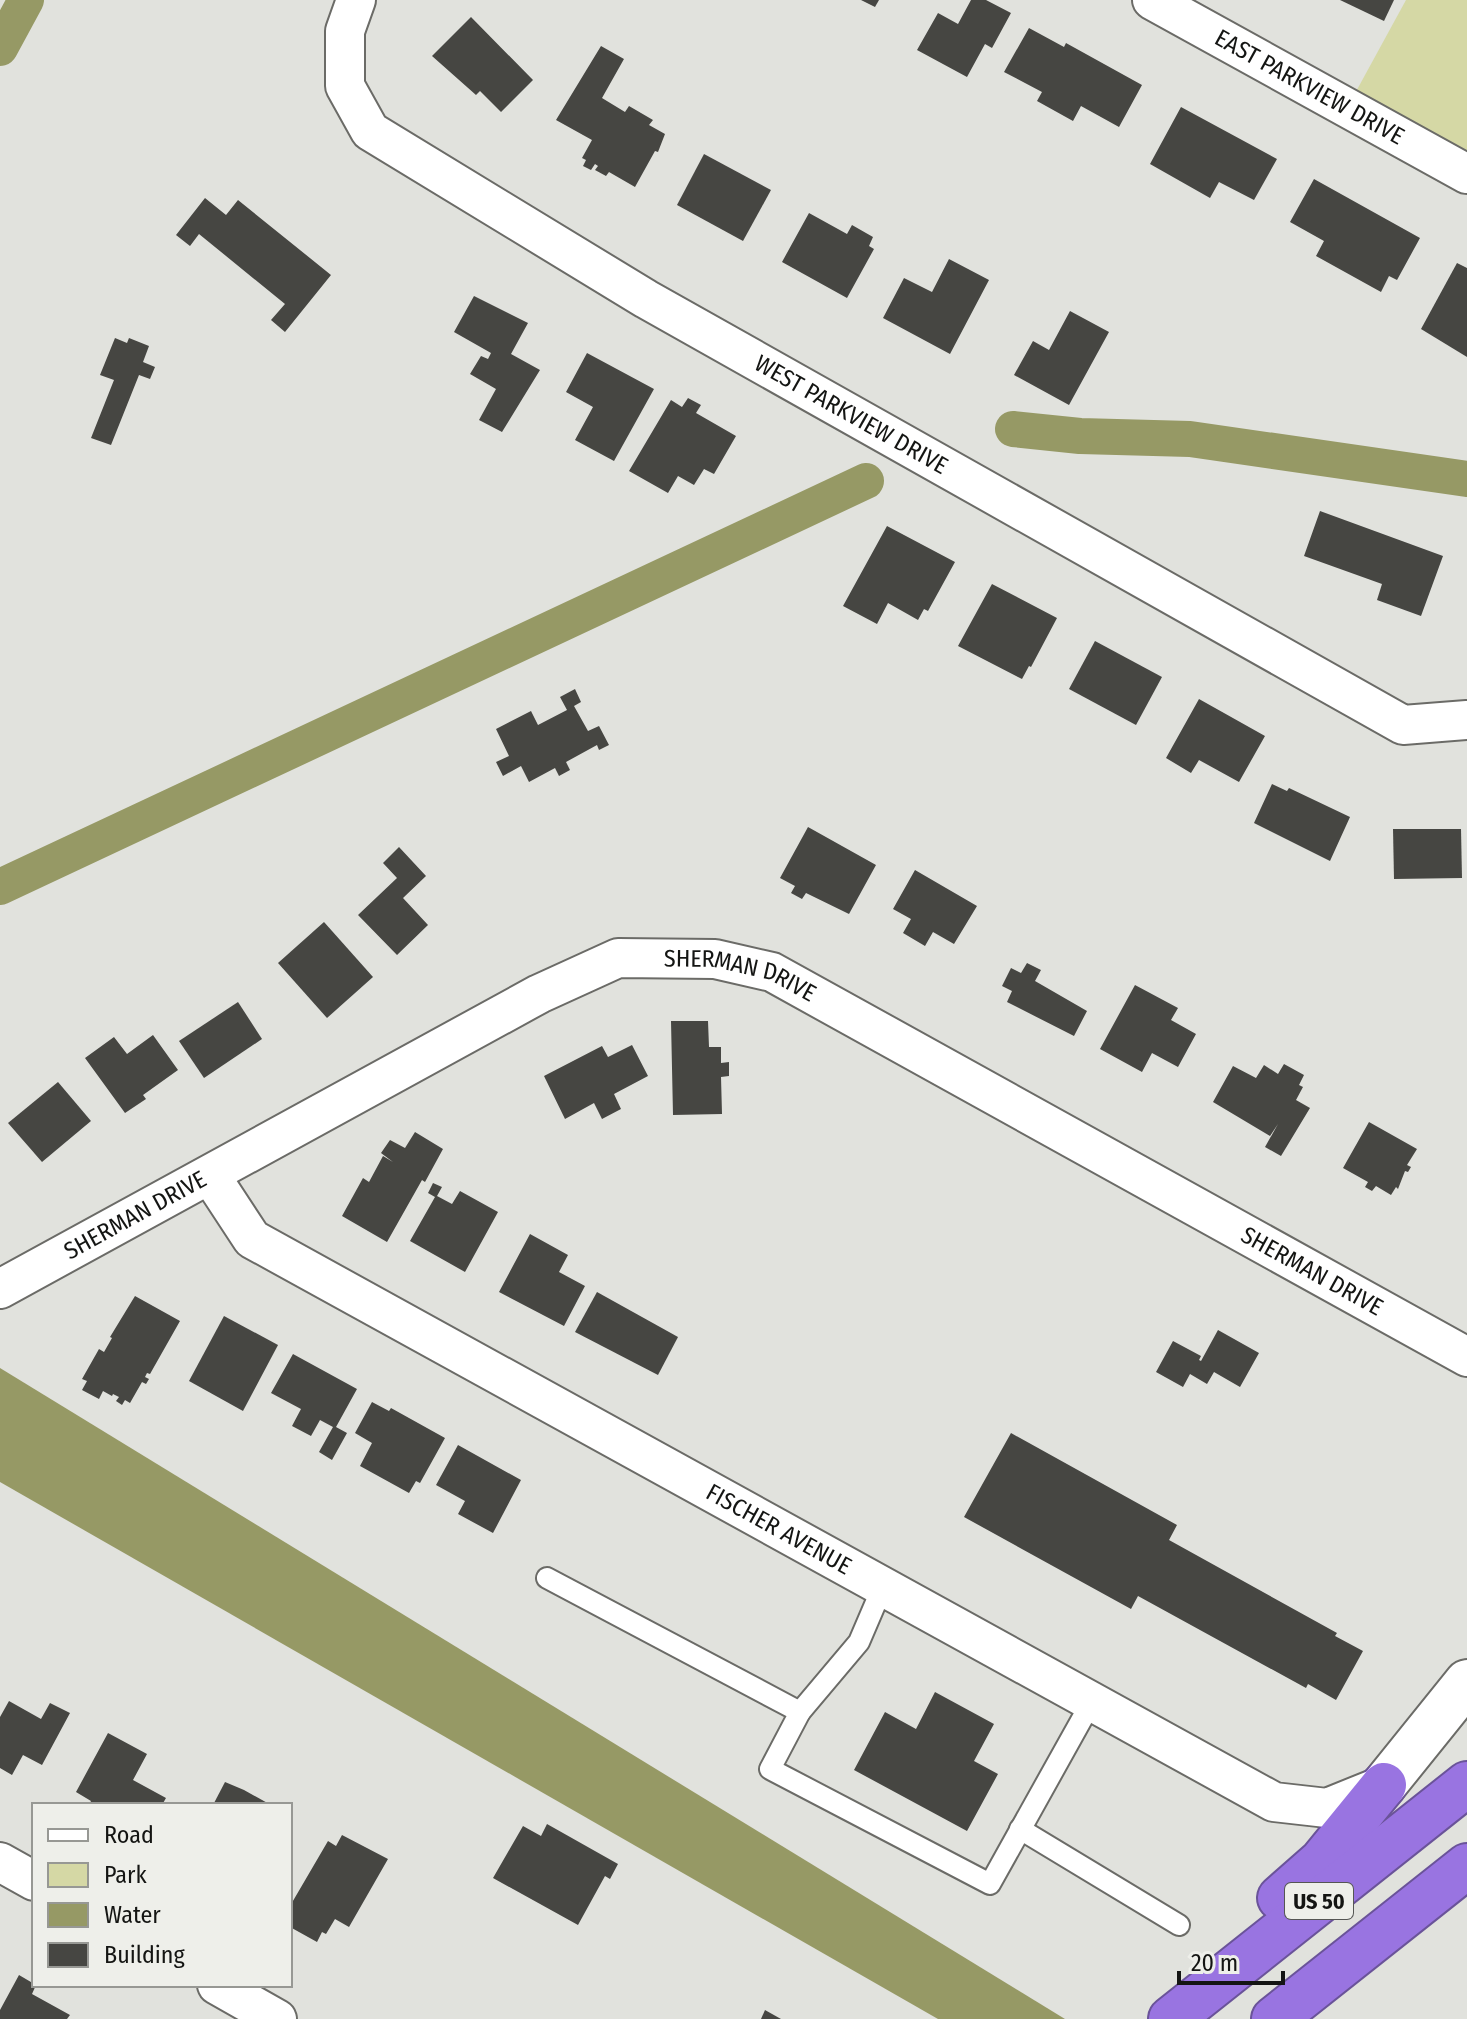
<svg xmlns="http://www.w3.org/2000/svg" width="1467" height="2019" font-family="'Fira Sans Condensed',sans-serif">
	<rect width="100%" height="100%" fill="#e1e2dd"/>
	<polygon fill="#d5d8a5" points="1406,0 1467,0 1467,168 1347,108"/>
	<polygon fill="#969965" points="0,1368 1065,2019 938,2019 0,1482"/>
	<g fill="none" stroke-linecap="round" stroke-linejoin="round">
		<g stroke="#969965" stroke-width="36">
			<polyline points="0,48 26,0"/>
			<polyline points="1013,429 1080,436 1190,439 1467,479"/>
			<polyline points="0,887 866,481"/>
		</g>
	</g>
	<g fill="#464642">
		<polygon points="861,0 879,0 875,7"/>
		<polygon points="971,0 986,0 1011,13 992,48 985,44 967,77 917,50 938,13 958,24"/>
		<polygon points="1340,0 1394,0 1384,21"/>
		<polygon points="471,17 533,80 501,112 480,91 476,95 432,56"/>
		<polygon points="1029,28 1064,47 1066,43 1142,85 1119,127 1081,106 1073,121 1037,101 1042,92 1004,72"/>
		<polygon points="601,46 624,59 602,98 625,112 629,106 653,120 649,125 665,134 658,152 655,151 635,187 609,172 606,176 595,170 598,166 595,164 591,170 583,166 586,160 582,158 592,140 556,120"/>
		<polygon points="1181,107 1277,159 1254,200 1219,182 1210,198 1150,164"/>
		<polygon points="704,154 771,190 743,241 677,205"/>
		<polygon points="1314,179 1420,238 1397,280 1389,276 1381,292 1316,256 1324,241 1290,222"/>
		<polygon points="205,198 226,215 238,200 331,275 285,332 271,320 285,304 199,234 190,246 176,235"/>
		<polygon points="809,213 847,234 852,225 873,237 869,246 874,249 847,298 782,262"/>
		<polygon points="949,259 989,280 950,354 883,318 904,278 932,292"/>
		<polygon points="1457,263 1467,268 1467,357 1421,329"/>
		<polygon points="474,296 528,323 511,354 540,370 502,432 479,420 496,389 470,374 481,356 488,359 491,353 454,332"/>
		<polygon points="1070,311 1109,332 1069,405 1014,375 1033,341 1049,350"/>
		<polygon points="115,338 127,343 129,338 149,346 143,362 155,367 150,379 139,375 111,445 91,438 114,380 100,375"/>
		<polygon points="587,353 654,389 614,461 575,440 593,407 566,392"/>
		<polygon points="688,398 701,405 696,413 736,436 714,474 704,469 694,485 678,476 668,493 629,471 671,400 682,407"/>
		<polygon points="1320,511 1443,556 1421,616 1377,600 1382,584 1304,556"/>
		<polygon points="887,526 955,562 928,611 924,609 918,620 888,603 877,624 843,606"/>
		<polygon points="992,584 1057,618 1031,667 1029,666 1022,679 958,646"/>
		<polygon points="1095,641 1162,677 1136,725 1069,689"/>
		<polygon points="575,689 581,702 574,706 588,731 599,726 609,745 599,750 597,745 566,762 570,770 559,776 555,768 529,782 521,766 503,776 496,762 509,756 496,729 531,711 538,725 567,710 560,697"/>
		<polygon points="1199,699 1265,736 1239,782 1199,760 1191,773 1166,758"/>
		<polygon points="1272,784 1287,791 1289,788 1350,817 1330,861 1254,823"/>
		<polygon points="808,827 876,865 849,914 806,893 802,899 791,893 795,886 780,878"/>
		<polygon points="1393,829 1461,829 1462,878 1394,879"/>
		<polygon points="399,847 426,876 403,898 428,925 397,955 358,915 397,878 383,863"/>
		<polygon points="915,870 977,906 954,944 933,932 925,946 903,933 911,919 893,909"/>
		<polygon points="324,922 373,977 327,1018 278,963"/>
		<polygon points="1027,963 1041,970 1035,981 1087,1011 1074,1036 1007,1002 1012,991 1002,986 1011,968 1021,973"/>
		<polygon points="1135,985 1178,1008 1171,1020 1196,1034 1178,1067 1152,1053 1142,1072 1100,1049"/>
		<polygon points="238,1002 262,1039 204,1078 179,1041"/>
		<polygon points="671,1021 708,1021 709,1047 721,1047 721,1063 729,1062 729,1076 721,1077 722,1114 673,1115"/>
		<polygon points="153,1035 178,1070 143,1095 146,1099 125,1113 85,1058 114,1037 127,1054"/>
		<polygon points="632,1045 648,1076 614,1094 621,1109 602,1119 594,1103 565,1119 544,1076 602,1046 608,1057"/>
		<polygon points="1284,1064 1304,1075 1299,1085 1303,1087 1296,1100 1310,1108 1281,1156 1265,1147 1278,1124 1270,1136 1213,1102 1233,1066 1256,1078 1264,1065 1278,1074"/>
		<polygon points="58,1082 91,1121 42,1162 8,1123"/>
		<polygon points="1369,1122 1417,1149 1407,1165 1411,1167 1408,1172 1405,1171 1398,1189 1396,1187 1391,1195 1376,1186 1372,1191 1365,1187 1368,1182 1343,1168"/>
		<polygon points="415,1132 443,1149 425,1182 422,1180 387,1242 342,1216 363,1178 369,1182 383,1156 393,1162 381,1153 390,1140 405,1148"/>
		<polygon points="433,1183 442,1187 437,1196 452,1204 460,1191 498,1212 465,1272 410,1241 435,1197 428,1193"/>
		<polygon points="530,1234 568,1255 559,1272 585,1286 564,1326 499,1292"/>
		<polygon points="597,1292 678,1337 658,1375 575,1332"/>
		<polygon points="135,1296 180,1321 150,1374 147,1373 145,1377 149,1379 146,1384 142,1382 130,1403 125,1400 122,1405 116,1401 119,1397 113,1394 112,1396 103,1391 99,1399 82,1390 87,1381 82,1379 99,1349 104,1352 112,1338 110,1337"/>
		<polygon points="224,1316 278,1345 243,1411 189,1381"/>
		<polygon points="1218,1330 1259,1353 1240,1387 1214,1372 1207,1384 1190,1374 1183,1387 1156,1372 1173,1341 1201,1356 1199,1360 1201,1361"/>
		<polygon points="293,1354 357,1389 336,1427 347,1433 332,1460 319,1452 333,1427 320,1420 311,1436 292,1426 301,1409 271,1393"/>
		<polygon points="372,1402 389,1411 391,1408 445,1438 420,1483 416,1481 409,1493 360,1466 372,1443 355,1433"/>
		<polygon points="1011,1433 1177,1525 1169,1540 1337,1633 1335,1636 1363,1651 1336,1700 1308,1684 1306,1688 1138,1596 1131,1609 964,1517"/>
		<polygon points="458,1445 521,1480 493,1533 458,1514 465,1501 436,1485"/>
		<polygon points="935,1692 994,1724 974,1761 998,1774 967,1831 854,1770 885,1712 916,1729"/>
		<polygon points="9,1701 41,1719 50,1703 70,1713 42,1765 23,1755 12,1775 0,1768 0,1717"/>
		<polygon points="108,1733 147,1754 133,1780 166,1798 162,1805 89,1805 91,1801 76,1792"/>
		<polygon points="225,1782 244,1790 271,1805 213,1805"/>
		<polygon points="547,1824 618,1864 610,1879 605,1876 578,1925 493,1878 523,1826 541,1836"/>
		<polygon points="342,1835 388,1859 349,1927 335,1919 326,1934 322,1932 317,1942 290,1927 290,1906 328,1841 336,1846"/>
		<polygon points="19,1975 36,1985 32,1994 70,2015 67,2019 0,2019 0,2010"/>
		<polygon points="765,2010 781,2019 761,2019"/>
	</g>
	<g fill="none" stroke-linecap="round" stroke-linejoin="round">
		<defs>
			<g id="lane">
				<polyline points="547,1578 800,1712 770,1769 990,1884 1092,1701"/>
				<polyline points="800,1712 859,1642 883,1586"/>
				<polyline points="1020,1829 1179,1925"/>
			</g>
			<g id="street">
				<path id="s1" d="M356 0 345 31V86L370 131 646 299 1403 725 1467 720"/>
				<path id="s2" d="M1152 0 1467 174"/>
				<path id="s3" d="M210 1175 252 1239 1274 1802 1327 1808 1384 1785"/>
				<path id="s4" d="M0 1289 539 994 618 958 715 959 772 972 1467 1357"/>
				<polyline points="0,1862 34,1881"/>
				<polyline points="217,1985 277,2019"/>
			</g>
			<polyline id="secondary" points="1384,1785 1467,1682"/>
			<g id="highway">
				<polyline points="1280,1898 1322,1861 1384,1785"/>
				<polyline points="1171,2019 1467,1784"/>
				<polyline points="1274,2019 1467,1866"/>
			</g>
		</defs>
		<use href="#lane" stroke="#6b6b67" stroke-width="24"/>
		<use href="#street" stroke="#6b6b67" stroke-width="42"/>
		<use href="#secondary" stroke="#6b6b67" stroke-width="48"/>
		<use href="#highway" stroke="#6a5399" stroke-width="48"/>
		<use href="#lane" stroke="#fff" stroke-width="20"/>
		<use href="#street" stroke="#fff" stroke-width="38"/>
		<use href="#secondary" stroke="#fff" stroke-width="44"/>
		<use href="#highway" stroke="#9974e1" stroke-width="44"/>
	</g>
	<g text-anchor="middle" dominant-baseline="central" stroke-width="8" stroke-linejoin="round" paint-order="stroke">
		<rect fill="#eeefea" stroke="#555654" stroke-width="2" x="1285" y="1883" width="68" height="36" rx="6"/>
		<g font-size="22" font-weight="bold" fill="#141513">
			<text x="1319" y="1901">US 50</text>
		</g>
		<g font-size="24" fill="#141513" stroke="#eeefea">
			<text stroke="none"><textPath href="#s2" startOffset="180">EAST PARKVIEW DRIVE</textPath></text>
			<text stroke="none"><textPath href="#s1" startOffset="698">WEST PARKVIEW DRIVE</textPath></text>
			<text stroke="none"><textPath href="#s4" startOffset="826">SHERMAN DRIVE</textPath></text>
			<text stroke="none"><textPath href="#s4" startOffset="154">SHERMAN DRIVE</textPath></text>
			<text stroke="none"><textPath href="#s4" startOffset="1474">SHERMAN DRIVE</textPath></text>
			<text stroke="none"><textPath href="#s3" startOffset="678">FISCHER AVENUE</textPath></text>
		</g>
	</g>
	<rect x="32" y="1803" width="260" height="184" fill="#eeefea" stroke="#979894" stroke-width="2"/>
	<rect x="48" y="1829" width="40" height="12" fill="#ffffff" stroke="#979894" stroke-width="2"/>
	<text x="104" y="1843" font-size="24" fill="#141513">Road</text>
	<rect x="48" y="1863" width="40" height="24" fill="#d5d8a5" stroke="#979894" stroke-width="2"/>
	<text x="104" y="1883" font-size="24" fill="#141513">Park</text>
	<rect x="48" y="1903" width="40" height="24" fill="#969965" stroke="#979894" stroke-width="2"/>
	<text x="104" y="1923" font-size="24" fill="#141513">Water</text>
	<rect x="48" y="1943" width="40" height="24" fill="#464642" stroke="#979894" stroke-width="2"/>
	<text x="104" y="1963" font-size="24" fill="#141513">Building</text>
	<path d="M1179 1971v12h104v-12" fill="none" stroke="#141513" stroke-width="4"/>
	<text x="1191" y="1971" font-size="24" fill="#141513" stroke="#eeefea" stroke-width="6" paint-order="stroke">20 m</text>
</svg>
